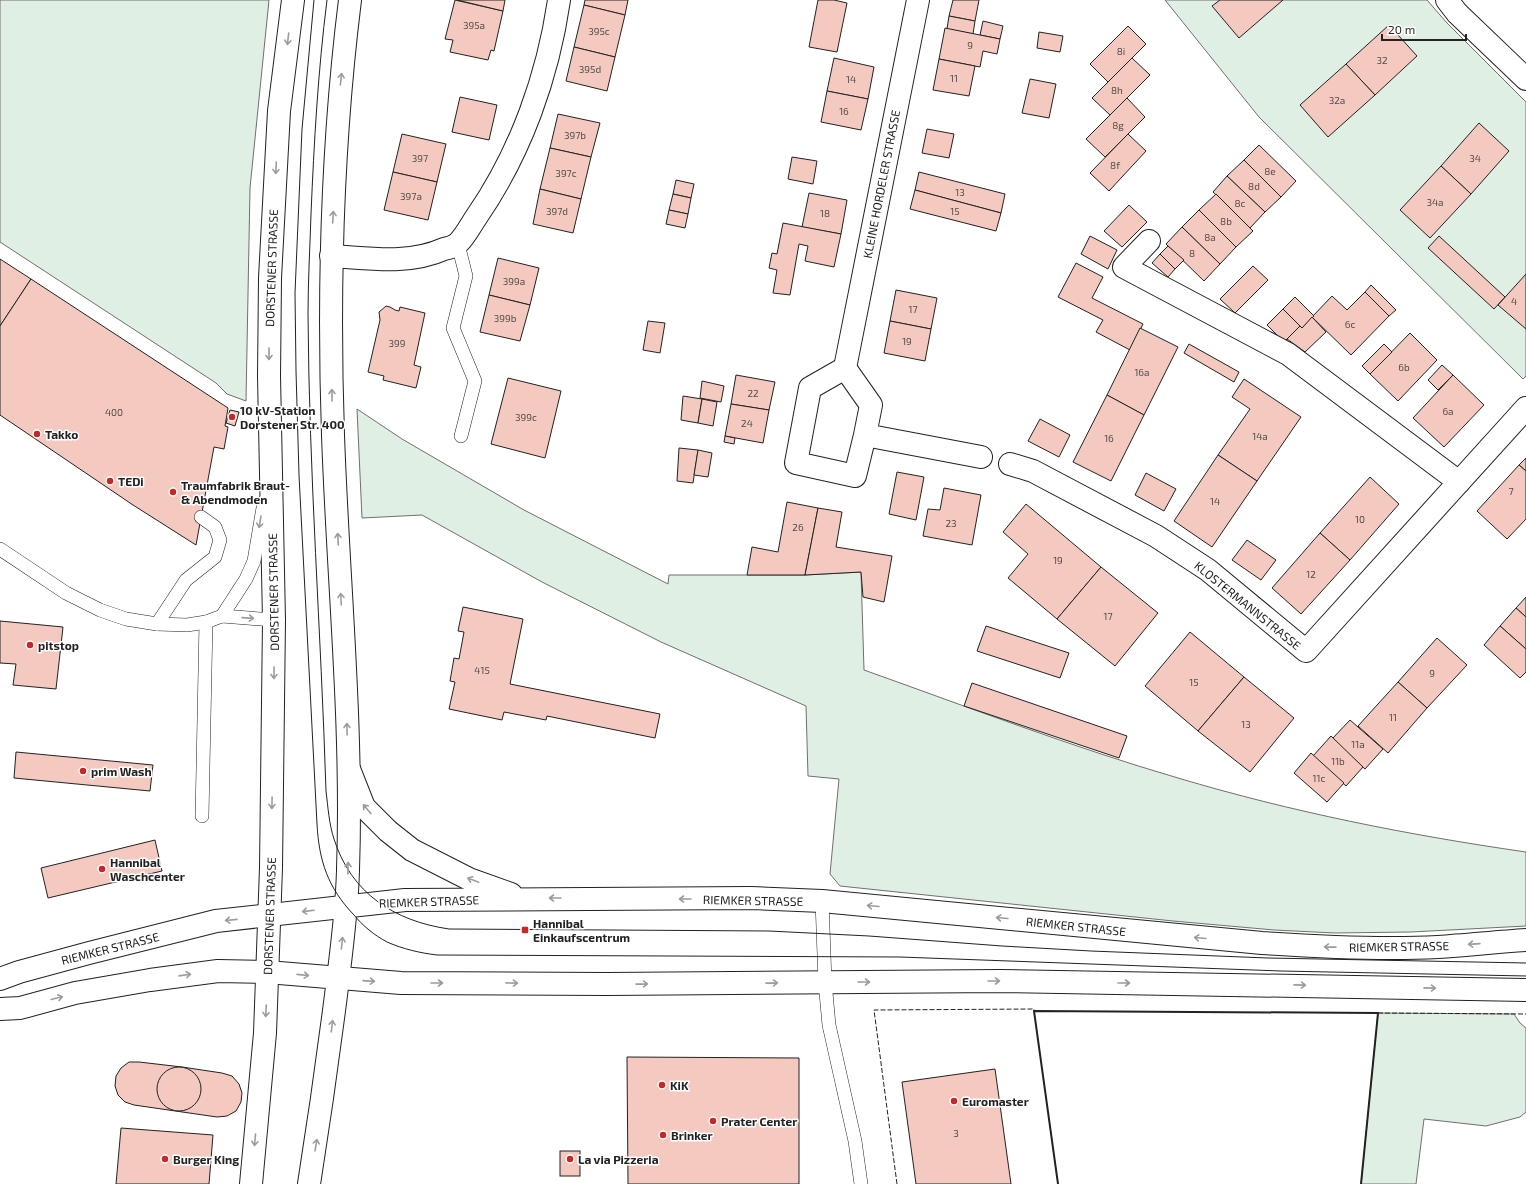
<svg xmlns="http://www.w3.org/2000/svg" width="1526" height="1184" font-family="'Exo 2',sans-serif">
	<rect width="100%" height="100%" fill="#fff"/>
	<g fill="#e0efe3" stroke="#6f6f6f">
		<polygon points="0,0 269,0 250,188 246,401 227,394 216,383 0,242"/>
		<polygon points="1165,0 1427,0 1447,23 1526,102 1526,376 1523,379 1259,117"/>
		<path d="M357 409 402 439 524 510 668 584 669 575H805L861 572 864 670C968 707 1072 747 1178 778 1292 812 1408 835 1526 852V926L1411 932 1335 933 1274 930 1173 921 840 886 830 874 839 779 808 776 806 706 661 642 542 582 422 515 362 518Z"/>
		<polygon points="1378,1013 1514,1014 1520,1023 1526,1028 1526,1112 1520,1117 1486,1126 1424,1119 1416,1184 1361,1184"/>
	</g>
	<g fill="#f3c9c0" stroke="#222">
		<polygon points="455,0 503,11 494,51 491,50 488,60 450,52 453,40 445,39"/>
		<polygon points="457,0 505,0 503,11"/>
		<polygon points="585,0 628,0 625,15 584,5"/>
		<polygon points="818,0 834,0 847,3 837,52 809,47"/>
		<polygon points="953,0 979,0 975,21 949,16"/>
		<polygon points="1220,0 1283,0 1239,38 1212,6"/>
		<polygon points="584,5 625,15 615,57 574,47"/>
		<polygon points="949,16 975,21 973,34 947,29"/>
		<polygon points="983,21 1003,26 1000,39 980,35"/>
		<polygon points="1389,25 1417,56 1375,95 1346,64"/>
		<polygon points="1128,26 1146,44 1108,82 1090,64"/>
		<polygon points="945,28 1000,39 997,54 983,51 980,67 939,59"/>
		<polygon points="1039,32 1063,36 1060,52 1037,48"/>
		<polygon points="574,47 615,57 607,91 566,81"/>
		<polygon points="834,58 874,67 868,99 827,91"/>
		<polygon points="1132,58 1150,75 1110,115 1092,98"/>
		<polygon points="939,59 975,66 969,96 933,90"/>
		<polygon points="1346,64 1375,95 1328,137 1300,105"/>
		<polygon points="1030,79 1056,84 1049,118 1022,113"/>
		<polygon points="827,91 868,99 861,130 821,122"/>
		<polygon points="460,97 497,105 489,140 452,132"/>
		<polygon points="1127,98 1145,117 1105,157 1086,139"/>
		<polygon points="558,114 600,123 591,157 550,148"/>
		<polygon points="1479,123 1509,151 1471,194 1441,166"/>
		<polygon points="927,129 954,134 949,158 922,153"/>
		<polygon points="402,134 446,144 437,182 393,172"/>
		<polygon points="1128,134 1146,151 1109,191 1090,173"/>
		<polygon points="1259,145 1296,181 1281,197 1244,160"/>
		<polygon points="550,148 591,157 581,199 540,189"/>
		<polygon points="792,157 817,161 813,184 788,179"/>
		<polygon points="1244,160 1281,197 1265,212 1227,176"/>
		<polygon points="1441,166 1471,194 1430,238 1400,210"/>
		<polygon points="393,172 437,182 428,220 384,210"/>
		<polygon points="919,172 1005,194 1001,213 915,190"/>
		<polygon points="1227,176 1265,212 1250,228 1213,192"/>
		<polygon points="676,180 694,184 691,198 673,194"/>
		<polygon points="540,189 581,199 573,233 533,224"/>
		<polygon points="915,190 1001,213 996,231 910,209"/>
		<polygon points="809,193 847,200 841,234 802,227"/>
		<polygon points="673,194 691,198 688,214 669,210"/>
		<polygon points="1216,194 1253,231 1236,247 1199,210"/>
		<polygon points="1129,205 1147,222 1122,247 1104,231"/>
		<polygon points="669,210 688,214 685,228 666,224"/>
		<polygon points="1199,210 1236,247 1220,264 1182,227"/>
		<polygon points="783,223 841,234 834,267 805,261 808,246 799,244 790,295 773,293 777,270 769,268 772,253 777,254"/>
		<polygon points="1182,227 1220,264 1204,281 1166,244"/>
		<polygon points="1090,236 1117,250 1108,269 1081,254"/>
		<polygon points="1439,236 1505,297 1494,309 1428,248"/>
		<polygon points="1168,246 1184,260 1175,269 1160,254"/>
		<polygon points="1160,254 1175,269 1168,277 1152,263"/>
		<polygon points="498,258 539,268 530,305 489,295"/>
		<polygon points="0,259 31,279 0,326"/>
		<polygon points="1076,263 1103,277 1092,298 1143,324 1130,350 1096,332 1103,320 1058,297"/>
		<polygon points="1253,266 1268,280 1235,313 1220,299"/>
		<polygon points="1526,274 1526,329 1498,305"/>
		<polygon points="31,279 228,408 225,426 228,427 224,449 214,447 196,545 133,505 0,415 0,326"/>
		<polygon points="1371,285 1396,310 1389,316 1365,292"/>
		<polygon points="896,290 937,298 931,329 890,321"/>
		<polygon points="1365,292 1389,316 1351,355 1312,317 1332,296 1347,310"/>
		<polygon points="489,295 530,305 520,341 480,332"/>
		<polygon points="1295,297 1314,316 1302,328 1283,309"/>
		<polygon points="386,306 390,307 395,310 399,311 400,307 425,313 414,365 421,367 416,388 383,380 384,376 368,372 380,320 379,312"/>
		<polygon points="1283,309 1300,326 1284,342 1267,325"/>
		<polygon points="1312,317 1326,332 1305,352 1287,339 1300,326 1302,328"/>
		<polygon points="648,321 665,323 660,353 643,350"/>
		<polygon points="890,321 931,329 925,361 884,353"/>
		<polygon points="1140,328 1178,347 1144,415 1107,395"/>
		<polygon points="1410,333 1437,360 1398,401 1370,374"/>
		<polygon points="1189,344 1239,372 1234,382 1184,353"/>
		<polygon points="1384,344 1392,352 1370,374 1362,366"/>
		<polygon points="1442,365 1453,375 1438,390 1428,380"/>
		<polygon points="736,375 775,382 769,410 731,404"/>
		<polygon points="1453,375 1484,405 1444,447 1413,418"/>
		<polygon points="508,378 561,391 545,458 491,444"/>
		<polygon points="1244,379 1301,417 1257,481 1218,455 1250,409 1232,397"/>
		<polygon points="702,381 724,386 721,402 700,398"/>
		<polygon points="1107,395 1144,415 1111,481 1073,462"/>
		<polygon points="683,396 702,399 698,423 681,420"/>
		<polygon points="702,399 717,402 713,426 698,423"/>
		<polygon points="731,404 769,410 763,443 725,436"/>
		<polygon points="230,410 239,412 235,426 226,423"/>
		<polygon points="1040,419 1070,435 1059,457 1028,441"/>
		<polygon points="725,436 735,438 734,444 724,442"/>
		<polygon points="679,448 698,450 693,483 677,481"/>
		<polygon points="698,450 712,453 708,477 694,475"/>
		<polygon points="1218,455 1257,481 1212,547 1174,521"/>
		<polygon points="1526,458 1526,471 1519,465"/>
		<polygon points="1519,465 1526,471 1526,519 1507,539 1477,511"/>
		<polygon points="897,472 924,477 916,520 889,514"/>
		<polygon points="1146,473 1176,489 1164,511 1135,495"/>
		<polygon points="1370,477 1399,504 1350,560 1320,533"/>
		<polygon points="944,488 981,495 972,545 923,536 928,509 940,510"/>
		<polygon points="787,502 818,508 805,575 747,575 752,547 778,552"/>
		<polygon points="1026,504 1101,567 1057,619 1008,578 1028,554 1003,532"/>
		<polygon points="818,508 842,512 836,547 892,556 884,602 863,597 861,572 805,575"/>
		<polygon points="1320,533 1350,560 1301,614 1272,588"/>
		<polygon points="1247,540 1276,560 1261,580 1232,560"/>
		<polygon points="1101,567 1158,613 1115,666 1057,619"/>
		<polygon points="1526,597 1526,617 1516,608"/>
		<polygon points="463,607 523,619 510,684 660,714 655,738 547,716 546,720 504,712 502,720 449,709 455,682 450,681 454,658 459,659 464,632 458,631"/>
		<polygon points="1516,608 1526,617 1526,649 1500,626"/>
		<polygon points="0,621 63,627 56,689 13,685 16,664 0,663"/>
		<polygon points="986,626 1069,653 1060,678 977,651"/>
		<polygon points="1500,626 1526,649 1526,672 1520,678 1484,645"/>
		<polygon points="1190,632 1244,677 1198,731 1145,686"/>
		<polygon points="1437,638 1467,665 1427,708 1398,682"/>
		<polygon points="1244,677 1294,718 1250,772 1198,731"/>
		<polygon points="1398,682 1427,708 1388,753 1358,726"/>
		<polygon points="972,683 1127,736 1119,758 964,706"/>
		<polygon points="1350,720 1383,749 1365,769 1332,739"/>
		<polygon points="1331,736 1363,767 1346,786 1313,756"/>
		<polygon points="16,752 153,765 150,791 14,778"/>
		<polygon points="1311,753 1344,783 1327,802 1294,773"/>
		<polygon points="155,840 162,871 48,898 41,868"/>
		<polygon points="627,1057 799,1058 799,1184 628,1184"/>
		<polygon points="129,1062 139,1062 182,1067 222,1073 232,1076 239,1084 242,1093 241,1102 236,1111 227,1116 217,1117 134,1105 125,1102 118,1095 115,1086 116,1076 121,1068"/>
		<circle cx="179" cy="1089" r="22"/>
		<polygon points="995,1069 1011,1184 916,1184 902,1082"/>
		<polygon points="121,1128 213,1135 209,1184 116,1184"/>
		<rect x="560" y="1151" width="20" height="25"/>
	</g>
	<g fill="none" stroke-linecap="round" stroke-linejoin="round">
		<defs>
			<g id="lane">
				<polyline points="458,244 466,276 453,328 475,381 461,436"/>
				<polyline points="0,549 66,593 100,610 126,619 157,624 187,625 206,622 222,616 274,620"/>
				<polyline points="222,616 246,579 254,561 264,502"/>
				<polyline points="157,624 186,580 215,557 220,540 215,527 201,517"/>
				<polyline points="202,816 206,622"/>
				<polyline points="822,901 825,982 829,1025 855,1141 861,1184"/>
			</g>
			<g id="street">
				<polyline points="1447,0 1457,13 1526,79"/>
				<polyline points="1149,241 1124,267 1288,354 1459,482"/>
				<path d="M331 256C370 258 408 265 444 249 449 248 455 246 458 243 465 237 472 223 477 216 521 152 548 76 559 0"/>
				<polyline points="845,368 918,0"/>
				<polyline points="865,435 855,476 796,463 810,388 845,368 871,405 865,435 981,457"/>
				<polyline points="1010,464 1033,471 1156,536 1208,570 1306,651 1526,408"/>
			</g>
			<g id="secondary">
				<polyline points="349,769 364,807 388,831 412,850 469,879 511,894"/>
				<path d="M0 979 19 972 89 953 216 921 405 900 751 898 822 901 1262 943C1321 947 1380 950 1438 947 1467 945 1497 942 1526 940"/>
				<polyline points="0,1009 20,1008 75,993 150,980 218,971 267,972 401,983 607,984 1000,981 1526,990"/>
			</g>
			<g id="primary">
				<polyline points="251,1184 265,1033 271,868 274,620 269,376 270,278 279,111 293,0"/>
				<path d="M309 1184C319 1121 328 1058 336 995 341 954 347 912 348 870 353 725 338 580 333 435 328 290 332 144 350 0"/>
			</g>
		</defs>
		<use href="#lane" stroke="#222" stroke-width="14"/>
		<use href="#street" stroke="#222" stroke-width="24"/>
		<use href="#secondary" stroke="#222" stroke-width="24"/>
		<use href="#primary" stroke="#222" stroke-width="24"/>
		<use href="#lane" stroke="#fff" stroke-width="13"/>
		<use href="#street" stroke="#fff" stroke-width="22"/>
		<use href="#secondary" stroke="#fff" stroke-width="22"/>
		<use href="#primary" stroke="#fff" stroke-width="22"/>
		<g stroke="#222" stroke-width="1">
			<path d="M314 0 302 129 295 293 296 371 299 475 317 824C319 861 328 888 354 915 363 926 374 935 387 942 403 949 420 953 437 955L900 957 1281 971 1526 976"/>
			<path d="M327 0C318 71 314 143 311 214 310 247 308 281 308 314 309 473 321 632 326 791 328 807 329 824 334 839 351 893 394 921 449 929L769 931 869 936 1002 946 1091 951 1268 958 1526 963"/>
		</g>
		<g stroke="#222" stroke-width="1" stroke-dasharray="5 2" stroke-linecap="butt">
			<polyline points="1378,1013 1526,1014"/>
			<polyline points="897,1184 874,1010 1034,1009 1034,1011"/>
		</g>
		<polyline stroke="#222" stroke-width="2" points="1058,1184 1034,1011 1378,1013 1361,1184"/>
	</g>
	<defs><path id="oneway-shaft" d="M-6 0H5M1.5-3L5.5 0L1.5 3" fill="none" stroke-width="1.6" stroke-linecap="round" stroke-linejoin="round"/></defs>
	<g stroke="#9c9c9c">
		<use href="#oneway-shaft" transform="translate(288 39) rotate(97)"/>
		<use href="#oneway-shaft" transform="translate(341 79) rotate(-84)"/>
		<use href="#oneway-shaft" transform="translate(276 168) rotate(93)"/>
		<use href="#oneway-shaft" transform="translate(333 217) rotate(-87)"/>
		<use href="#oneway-shaft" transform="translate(269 354) rotate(90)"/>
		<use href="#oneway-shaft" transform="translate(332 395) rotate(-91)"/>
		<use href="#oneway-shaft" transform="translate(260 522) rotate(99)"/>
		<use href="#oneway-shaft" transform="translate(338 539) rotate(-93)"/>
		<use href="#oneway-shaft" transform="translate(341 599) rotate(-93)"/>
		<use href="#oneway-shaft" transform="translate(248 618) rotate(4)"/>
		<use href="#oneway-shaft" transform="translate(274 673) rotate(91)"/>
		<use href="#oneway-shaft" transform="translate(347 729) rotate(-91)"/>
		<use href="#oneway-shaft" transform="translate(272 803) rotate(91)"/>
		<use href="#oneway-shaft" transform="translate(367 809) rotate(-130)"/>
		<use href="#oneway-shaft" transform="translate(348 868) rotate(-89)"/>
		<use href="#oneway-shaft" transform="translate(473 880) rotate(-159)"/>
		<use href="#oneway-shaft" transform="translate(555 898) rotate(-180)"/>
		<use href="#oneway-shaft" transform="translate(685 899) rotate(180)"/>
		<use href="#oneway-shaft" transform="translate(873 906) rotate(-175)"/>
		<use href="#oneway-shaft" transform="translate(308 911) rotate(173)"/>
		<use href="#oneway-shaft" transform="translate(1002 918) rotate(-175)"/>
		<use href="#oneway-shaft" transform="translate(231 920) rotate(174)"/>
		<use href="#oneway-shaft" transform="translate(1200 938) rotate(-175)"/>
		<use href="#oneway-shaft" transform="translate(342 943) rotate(-84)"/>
		<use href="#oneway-shaft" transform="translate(1474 944) rotate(176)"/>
		<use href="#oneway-shaft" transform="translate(1330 947) rotate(-179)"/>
		<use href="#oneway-shaft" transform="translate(185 975) rotate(-8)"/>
		<use href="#oneway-shaft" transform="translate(303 975) rotate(6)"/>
		<use href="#oneway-shaft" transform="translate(369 981) rotate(4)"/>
		<use href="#oneway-shaft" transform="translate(994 981)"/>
		<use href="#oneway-shaft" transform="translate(864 982)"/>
		<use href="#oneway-shaft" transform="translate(437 983)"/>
		<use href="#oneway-shaft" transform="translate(512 983) rotate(1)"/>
		<use href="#oneway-shaft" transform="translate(772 983) rotate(-1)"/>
		<use href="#oneway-shaft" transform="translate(1124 983)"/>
		<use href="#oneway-shaft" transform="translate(642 984) rotate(-1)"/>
		<use href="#oneway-shaft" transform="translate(1300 985) rotate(1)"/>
		<use href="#oneway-shaft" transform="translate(1430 988) rotate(1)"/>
		<use href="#oneway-shaft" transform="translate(57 998) rotate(-14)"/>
		<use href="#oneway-shaft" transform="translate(266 1011) rotate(93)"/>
		<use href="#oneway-shaft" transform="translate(332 1026) rotate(-83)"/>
		<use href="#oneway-shaft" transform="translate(255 1140) rotate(95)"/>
		<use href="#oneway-shaft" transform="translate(316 1145) rotate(-81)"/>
	</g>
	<g fill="#c62828" stroke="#fff" stroke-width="1.5">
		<circle cx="232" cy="417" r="4"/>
		<circle cx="37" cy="434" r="4"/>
		<circle cx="110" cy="481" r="4"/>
		<circle cx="173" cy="492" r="4"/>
		<circle cx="30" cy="645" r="4"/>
		<circle cx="83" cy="771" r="4"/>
		<circle cx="102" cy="869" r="4"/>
		<rect x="521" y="926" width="8" height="8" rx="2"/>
		<circle cx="662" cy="1085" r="4"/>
		<circle cx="954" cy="1101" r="4"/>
		<circle cx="713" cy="1121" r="4"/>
		<circle cx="663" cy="1135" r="4"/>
		<circle cx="165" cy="1159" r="4"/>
		<circle cx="570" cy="1159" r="4"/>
	</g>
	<g text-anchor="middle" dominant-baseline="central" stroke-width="3" stroke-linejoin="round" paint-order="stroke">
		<g font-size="10" fill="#564c4a">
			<text x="474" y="25">395a</text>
			<text x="599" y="31">395c</text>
			<text x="970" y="45">9</text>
			<text x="1121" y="51">8i</text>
			<text x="1382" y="60">32</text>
			<text x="590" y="69">395d</text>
			<text x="954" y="78">11</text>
			<text x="851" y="79">14</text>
			<text x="1117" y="90">8h</text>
			<text x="1337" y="100">32a</text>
			<text x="844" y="111">16</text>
			<text x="1118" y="125">8g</text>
			<text x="575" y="135">397b</text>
			<text x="420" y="158">397</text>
			<text x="1475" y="158">34</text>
			<text x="1115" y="165">8f</text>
			<text x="1270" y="171">8e</text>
			<text x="566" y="173">397c</text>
			<text x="1254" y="186">8d</text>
			<text x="960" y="192">13</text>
			<text x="411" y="196">397a</text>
			<text x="1435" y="202">34a</text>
			<text x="1240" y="203">8c</text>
			<text x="557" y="211">397d</text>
			<text x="955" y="211">15</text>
			<text x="825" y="213">18</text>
			<text x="1226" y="221">8b</text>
			<text x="1210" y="237">8a</text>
			<text x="1192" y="253">8</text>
			<text x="514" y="281">399a</text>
			<text x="1514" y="301">4</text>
			<text x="913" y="309">17</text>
			<text x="505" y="318">399b</text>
			<text x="1350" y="324">6c</text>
			<text x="907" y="341">19</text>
			<text x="397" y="343">399</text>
			<text x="1404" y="367">6b</text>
			<text x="1142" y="372">16a</text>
			<text x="753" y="393">22</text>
			<text x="1448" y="411">6a</text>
			<text x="114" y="412">400</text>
			<text x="526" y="417">399c</text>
			<text x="747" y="423">24</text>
			<text x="1260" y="436">14a</text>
			<text x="1109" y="438">16</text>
			<text x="1511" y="491">7</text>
			<text x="1215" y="501">14</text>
			<text x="1360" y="519">10</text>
			<text x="951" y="523">23</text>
			<text x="798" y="527">26</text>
			<text x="1058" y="560">19</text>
			<text x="1311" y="574">12</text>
			<text x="1108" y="616">17</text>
			<text x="482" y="670">415</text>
			<text x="1432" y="673">9</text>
			<text x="1194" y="682">15</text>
			<text x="1393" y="717">11</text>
			<text x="1246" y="724">13</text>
			<text x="1358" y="744">11a</text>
			<text x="1338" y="761">11b</text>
			<text x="1319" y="778">11c</text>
			<text x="956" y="1133">3</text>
		</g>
		<g font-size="12" fill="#222" stroke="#fff">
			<text transform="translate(881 184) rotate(-79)">KLEINE HORDELER STRASSE</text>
			<text transform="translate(271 268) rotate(-88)">DORSTENER STRASSE</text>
			<text transform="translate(273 592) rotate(-91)">DORSTENER STRASSE</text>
			<text transform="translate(1248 605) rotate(39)">KLOSTERMANNSTRASSE</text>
			<text transform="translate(753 900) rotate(1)">RIEMKER STRASSE</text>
			<text transform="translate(429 901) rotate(-2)">RIEMKER STRASSE</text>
			<text transform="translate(269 916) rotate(-88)">DORSTENER STRASSE</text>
			<text transform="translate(1076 926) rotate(6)">RIEMKER STRASSE</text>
			<text transform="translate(1399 946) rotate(-1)">RIEMKER STRASSE</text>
			<text transform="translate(110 948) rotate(-14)">RIEMKER STRASSE</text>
		</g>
		<g font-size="12" font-weight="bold" fill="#222" stroke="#fff" text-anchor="start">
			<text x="240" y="410">10 kV-Station<tspan x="240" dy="14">Dorstener Str. 400</tspan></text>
			<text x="45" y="434">Takko</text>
			<text x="118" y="481">TEDi</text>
			<text x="181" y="485">Traumfabrik Braut-<tspan x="181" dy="14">&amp; Abendmoden</tspan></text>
			<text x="38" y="645">pitstop</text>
			<text x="91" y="771">prim Wash</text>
			<text x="110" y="862">Hannibal<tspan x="110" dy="14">Waschcenter</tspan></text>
			<text x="533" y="923">Hannibal<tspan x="533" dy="14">Einkaufscentrum</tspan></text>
			<text x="670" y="1085">KiK</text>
			<text x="962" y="1101">Euromaster</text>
			<text x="721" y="1121">Prater Center</text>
			<text x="671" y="1135">Brinker</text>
			<text x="173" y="1159">Burger King</text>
			<text x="578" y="1159">La via Pizzeria</text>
		</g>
	</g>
	<path d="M1382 34v6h84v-6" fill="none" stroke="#222222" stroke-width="2"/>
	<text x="1388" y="34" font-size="12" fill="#222222" stroke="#ffffff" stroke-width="3" paint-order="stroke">20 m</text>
</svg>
